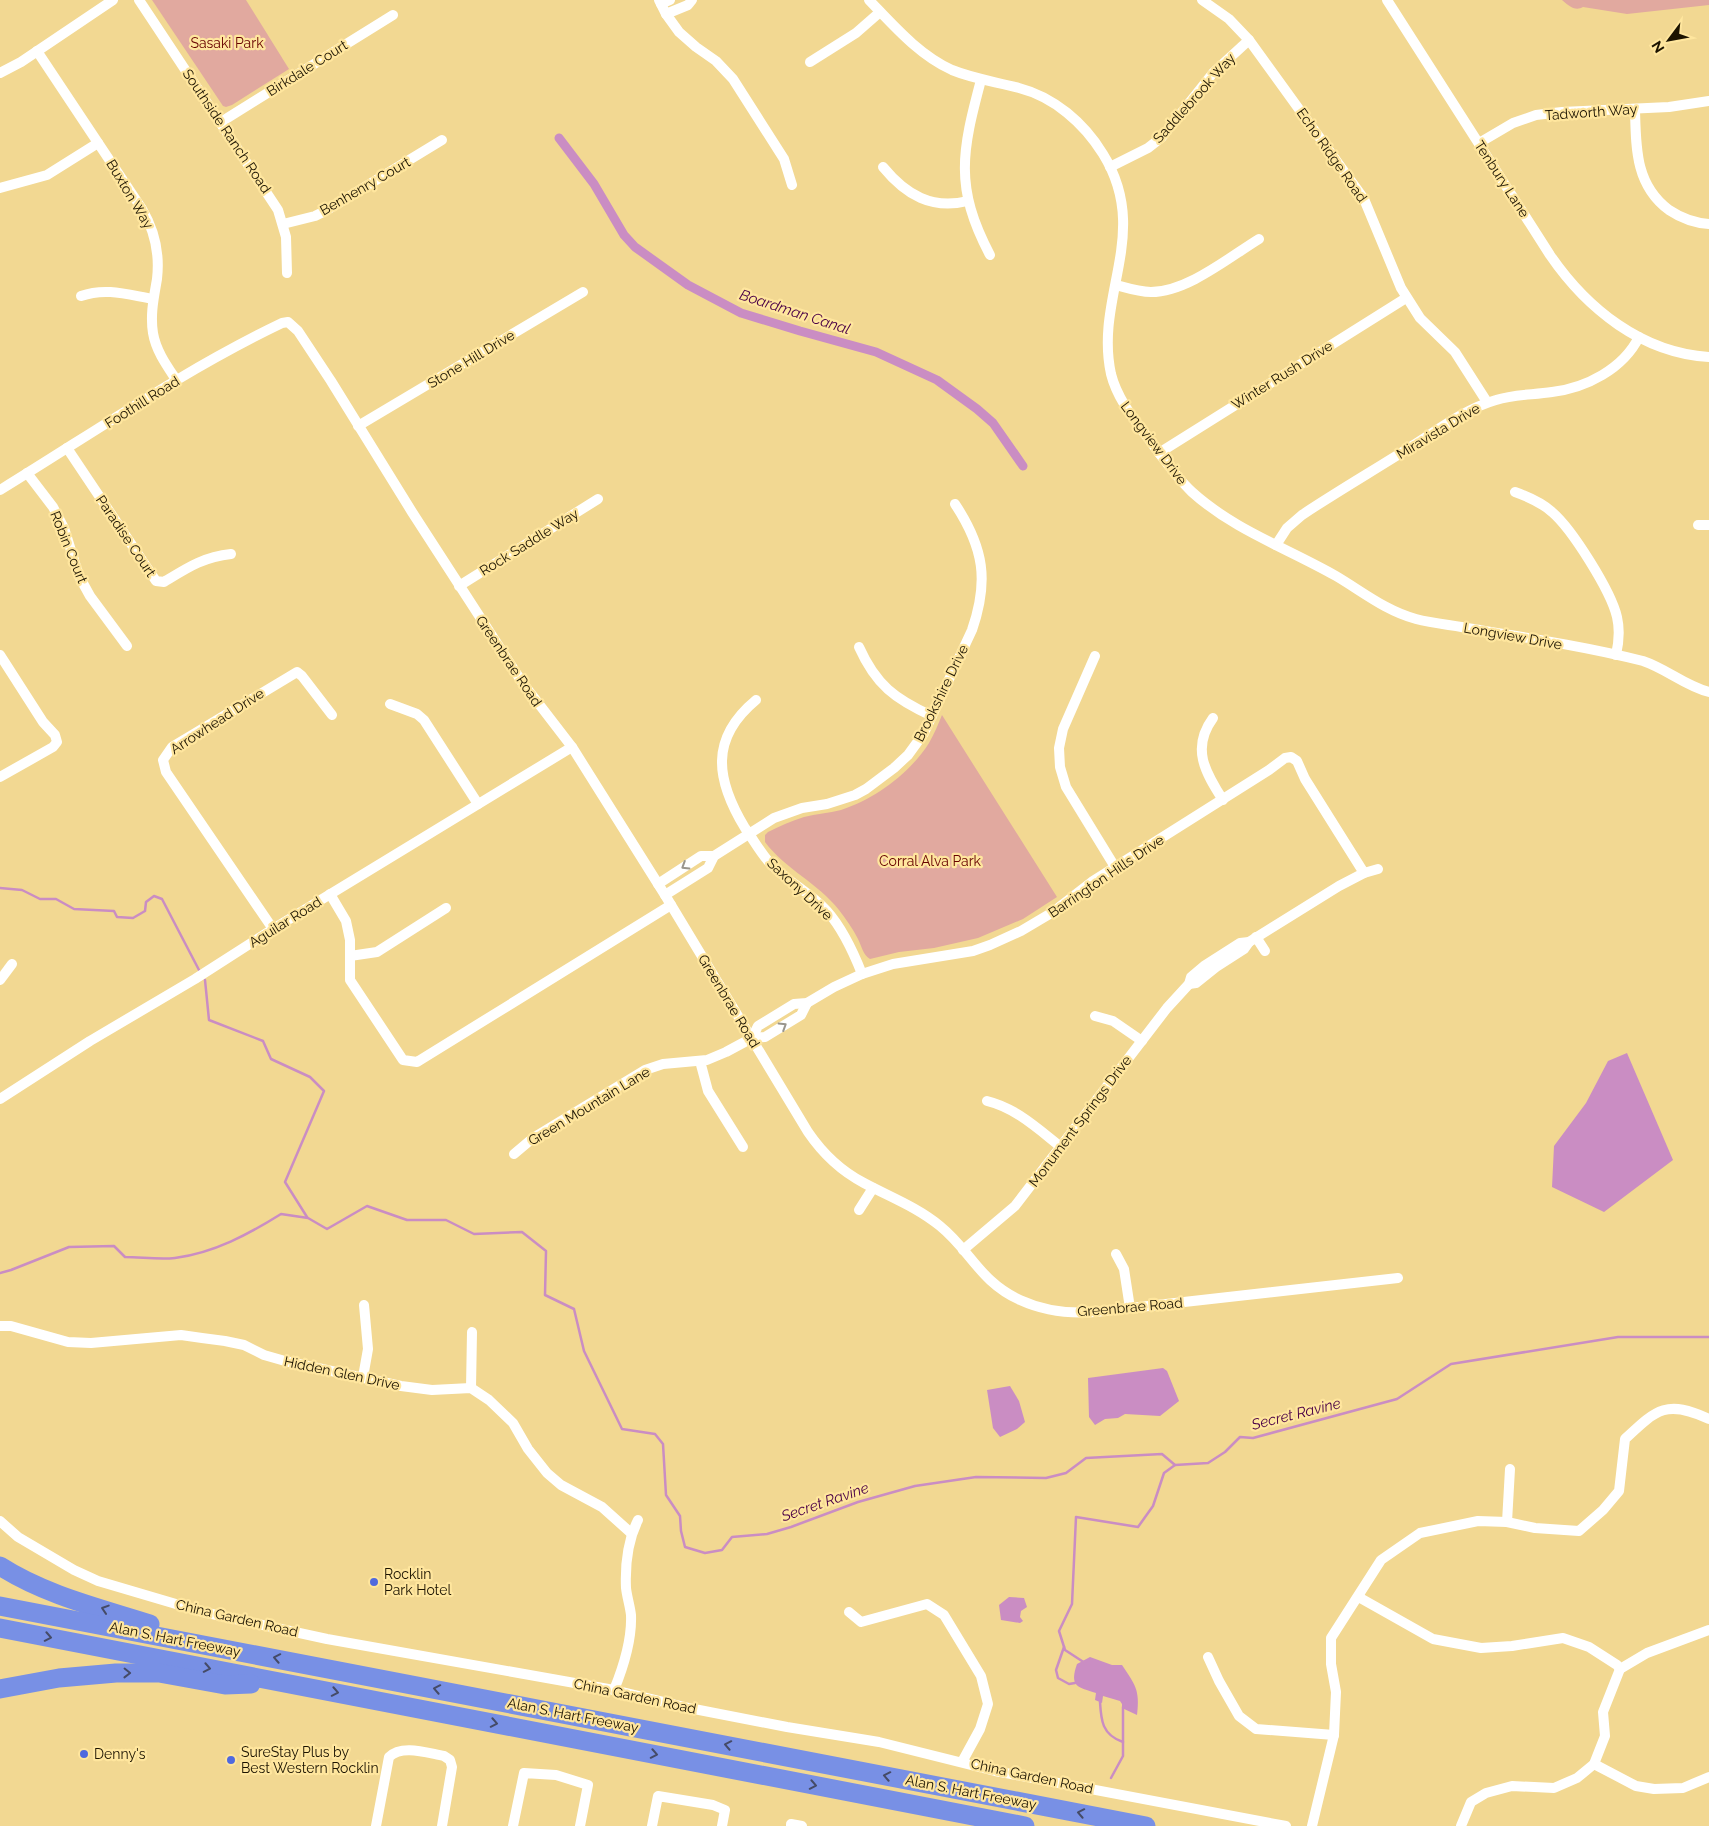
<svg xmlns="http://www.w3.org/2000/svg" width="1709" height="1826" font-family="Raleway,sans-serif">
	<rect width="100%" height="100%" fill="#f2d892"/>
	<g fill="#e1a99f">
		<polygon points="152,0 246,0 289,69 232,105 226,107 223,106"/>
		<path d="M1562 0H1709V5L1627 14 1583 7C1575 12 1568 5 1562 0Z"/>
		<path d="M942 715 1057 897 1023 919 978 938 934 948 899 952 870 959C863 955 862 947 858 939 853 929 846 919 839 910 818 883 785 869 765 842V835L768 832C780 826 791 821 804 817 816 814 829 813 841 810 875 799 910 773 929 743 934 734 938 725 942 715Z"/>
	</g>
	<g fill="#ca8dc3">
		<polygon points="1627,1053 1673,1160 1604,1212 1552,1187 1554,1146 1586,1103 1608,1061"/>
		<polygon points="1163,1368 1167,1371 1179,1401 1160,1416 1125,1414 1118,1418 1105,1419 1095,1425 1089,1417 1088,1378"/>
		<polygon points="1010,1386 1019,1401 1025,1422 1017,1429 1000,1437 993,1428 987,1390"/>
		<polygon points="1009,1597 1024,1598 1027,1607 1021,1611 1020,1617 1023,1621 1020,1623 1001,1620 999,1605"/>
		<path d="M1090 1657 1112 1665H1122C1135 1685 1140 1689 1137 1715L1122 1708V1704L1120 1701 1103 1696 1102 1703 1095 1700 1096 1693C1078 1687 1069 1687 1077 1664Z"/>
	</g>
	<g fill="none" stroke-linecap="round" stroke-linejoin="round">
		<g stroke="#ca8dc3" stroke-width="2.5">
			<polyline points="0,888 22,890 40,899 56,899 74,909 114,911 117,917 133,918 145,911 146,902 154,896 162,899 199,970"/>
			<polyline points="205,980 209,1020 263,1041 271,1059 310,1077 324,1091 285,1182 307,1217"/>
			<path d="M0 1273 11 1270 69 1247 114 1246 125 1257C141 1257 159 1260 175 1258 214 1253 249 1234 281 1214L308 1218 327 1229 367 1206 407 1220H446L474 1234 522 1232 546 1251 545 1295 574 1309 584 1351 622 1429 655 1434 663 1444 666 1495 680 1516 681 1531 685 1547 705 1553 722 1550 732 1537 767 1534 791 1527 858 1502 915 1486 976 1477 1046 1478 1066 1473 1086 1458 1162 1454 1175 1465 1208 1463 1225 1452 1240 1437 1253 1438 1397 1399 1451 1364 1618 1337H1709"/>
			<polyline points="1064,1647 1056,1670 1058,1678 1069,1684 1075,1683"/>
			<polyline points="1085,1663 1065,1650 1059,1631 1072,1604 1076,1517 1138,1527 1153,1506 1164,1473 1175,1465"/>
			<path d="M1100 1702C1101 1720 1102 1735 1123 1742"/>
			<polyline points="1111,1778 1123,1756 1123,1707"/>
		</g>
		<polyline stroke="#ca8dc3" stroke-width="9" points="559,138 594,184 624,235 635,247 688,285 741,313 800,331 876,352 937,380 977,409 993,423 1023,466"/>
		<g stroke="#fff" stroke-width="10">
			<polyline points="139,0 278,210 286,237 287,273"/>
			<polyline points="659,0 666,14 679,32 696,47 716,61 733,79 784,159 792,185"/>
			<path d="M869 0C894 26 919 55 952 70 974 79 997 82 1019 88 1054 97 1084 123 1103 154 1152 233 1094 296 1111 374 1117 398 1133 418 1148 438 1162 457 1175 476 1192 492 1234 530 1287 548 1336 576 1363 592 1386 611 1416 619 1435 624 1454 625 1473 629 1529 638 1588 647 1643 661 1667 669 1685 686 1709 692"/>
			<polyline points="1202,0 1229,19 1249,40 1364,199 1401,288 1420,318 1455,352 1487,402"/>
			<path d="M1387 0 1550 255C1587 309 1642 353 1709 357"/>
			<polyline points="661,4 670,0"/>
			<polyline points="666,14 688,5 692,0"/>
			<path d="M37 51 142 209C155 231 160 253 157 279 154 297 150 314 153 333 156 351 167 366 177 381"/>
			<polyline points="810,62 856,33 880,12"/>
			<polyline points="0,73 21,62 113,0"/>
			<path d="M981 80C962 151 954 187 990 255"/>
			<path d="M1635 109C1636 147 1635 185 1669 210 1681 218 1695 223 1709 224"/>
			<polyline points="221,122 393,15"/>
			<polyline points="1479,143 1513,123 1536,115 1562,112 1669,107 1709,101"/>
			<path d="M883 167C906 195 932 210 968 201"/>
			<polyline points="1110,167 1148,148 1162,137 1213,73 1249,40"/>
			<polyline points="0,188 47,175 98,143"/>
			<polyline points="283,224 315,216 327,210 442,140"/>
			<path d="M1116 285C1127 288 1139 292 1151 292 1187 292 1228 258 1259 239"/>
			<path d="M81 296C106 287 129 295 153 299"/>
			<polyline points="358,426 583,292"/>
			<path d="M67 448 156 581 164 582C187 568 203 557 231 554"/>
			<polyline points="1159,453 1406,298"/>
			<polyline points="27,473 53,507 64,528 79,576 90,596 127,646"/>
			<path d="M0 490C93 433 184 370 282 323L288 322 298 331 331 381 412 512 522 682 572 747 665 895 808 1132C823 1154 841 1171 864 1183 890 1197 917 1207 940 1226 971 1251 980 1282 1020 1300 1044 1311 1069 1314 1095 1312L1398 1278"/>
			<path d="M1515 492C1529 497 1541 502 1552 512 1572 529 1611 591 1617 617 1620 630 1619 642 1616 655"/>
			<polyline points="1698,525 1709,525"/>
			<path d="M1276 545 1287 528 1302 515C1338 491 1376 469 1412 446 1439 429 1465 409 1496 400 1514 394 1533 395 1552 392 1586 388 1623 369 1639 337"/>
			<polyline points="459,586 598,499"/>
			<path d="M859 647C876 685 895 699 932 716"/>
			<polyline points="0,655 43,722 55,735 57,742 53,747 0,777"/>
			<polyline points="1095,656 1063,729 1059,748 1060,767 1066,787 1115,867"/>
			<path d="M756 700C709 739 716 780 745 828 753 839 760 852 769 862 786 881 810 892 827 911 843 929 853 951 862 974"/>
			<polyline points="390,704 417,714 424,720 478,804"/>
			<path d="M1213 718C1191 748 1205 772 1223 800"/>
			<polyline points="658,884 701,856 714,856"/>
			<polyline points="330,894 346,921 350,940 350,980 403,1060 417,1062 671,905"/>
			<path d="M665 895 708 868 714 856 774 818 802 808 827 804 855 795 866 789 894 768 908 755 924 733 972 630C989 581 984 548 955 504"/>
			<polyline points="273,929 166,772 163,760 172,747 297,672 302,676 332,715"/>
			<polyline points="1256,937 1265,951"/>
			<polyline points="350,956 377,952 446,908"/>
			<polyline points="0,980 12,964"/>
			<polyline points="1189,984 1196,983 1216,967 1244,949 1249,942"/>
			<polyline points="1095,1016 1113,1021 1142,1041"/>
			<polyline points="752,1038 758,1026 794,1004 807,1003 834,987 862,974 893,964 973,951 990,945 1021,931 1053,912 1093,881 1269,770 1285,758 1291,757 1297,761 1305,779 1364,873"/>
			<polyline points="700,1061 708,1091 743,1147"/>
			<polyline points="0,1099 90,1041 195,979 273,929 572,747"/>
			<path d="M987 1101C1016 1108 1038 1129 1061 1147"/>
			<polyline points="514,1154 533,1138 645,1070 663,1064 707,1060 726,1052 752,1038 765,1037 801,1015 807,1003"/>
			<polyline points="859,1210 873,1188"/>
			<polyline points="963,1250 1015,1206 1167,1008 1189,984 1191,977 1204,966 1240,943 1249,942 1339,886 1364,873 1378,869"/>
			<polyline points="1116,1254 1124,1269 1130,1308"/>
			<polyline points="0,1326 11,1326 68,1342 91,1343 181,1335 202,1338 225,1341 244,1345 264,1355 285,1361 401,1386 432,1390 471,1388 489,1400 513,1423 528,1449 547,1473 561,1485 602,1507 631,1533"/>
			<polyline points="363,1377 368,1349 364,1305"/>
			<polyline points="471,1388 472,1332"/>
			<polyline points="0,1521 18,1537 74,1570 98,1581 203,1612 327,1639 614,1690 689,1708 787,1727 879,1742 995,1771 1286,1826"/>
			<polyline points="1507,1522 1510,1469"/>
			<polyline points="1359,1596 1362,1599 1433,1639 1481,1648 1512,1646 1563,1638 1589,1647 1617,1665 1620,1669"/>
			<polyline points="849,1612 861,1622 927,1604 944,1615 981,1676 988,1704 980,1729 962,1762"/>
			<polyline points="1208,1657 1219,1681 1239,1716 1256,1729 1334,1735"/>
			<path d="M614 1690C623 1668 632 1639 631 1615 630 1606 627 1597 626 1588 625 1565 628 1540 638 1520"/>
			<polyline points="1594,1764 1636,1786 1654,1789 1683,1788 1709,1777"/>
			<path d="M376 1826 389 1757C402 1744 427 1753 444 1756L450 1760 452 1767 442 1826"/>
			<polyline points="513,1826 524,1773 556,1775 588,1785 580,1826"/>
			<polyline points="652,1826 658,1796 713,1805 725,1810 722,1826"/>
			<polyline points="791,1826 791,1824 802,1826"/>
			<path d="M1312 1826 1334 1735 1336 1692 1331 1664V1638L1381 1560 1420 1533 1478 1521 1507 1522 1535 1528 1579 1531 1603 1510 1619 1491 1625 1439C1656 1410 1666 1399 1709 1419"/>
			<polyline points="1461,1826 1471,1802 1486,1793 1512,1786 1554,1788 1577,1778 1594,1764 1605,1736 1603,1712 1620,1669 1647,1653 1709,1630"/>
		</g>
		<g stroke="#7890e5" stroke-width="19">
			<path d="M0 1566C45 1595 100 1608 150 1624"/>
			<polyline points="0,1606 1146,1826"/>
			<polyline points="0,1628 1025,1826"/>
			<polyline points="0,1689 59,1678 116,1673 159,1673 225,1685 251,1684"/>
		</g>
	</g>
	<defs><path id="oneway-chevron" d="M-2-3.5L2.5 0L-2 3.5" fill="none" stroke-width="1.6" stroke-linecap="round" stroke-linejoin="round" transform="scale(1.25)"/></defs>
	<g stroke="#99958c">
		<use href="#oneway-chevron" transform="translate(685 866) rotate(148)"/>
		<use href="#oneway-chevron" transform="translate(783 1026) rotate(-32)"/>
	</g>
	<g stroke="#454b67">
		<use href="#oneway-chevron" transform="translate(105 1609) rotate(-162)"/>
		<use href="#oneway-chevron" transform="translate(48 1637) rotate(11)"/>
		<use href="#oneway-chevron" transform="translate(277 1658) rotate(-169)"/>
		<use href="#oneway-chevron" transform="translate(207 1668) rotate(11)"/>
		<use href="#oneway-chevron" transform="translate(127 1673) rotate(1)"/>
		<use href="#oneway-chevron" transform="translate(437 1689) rotate(-169)"/>
		<use href="#oneway-chevron" transform="translate(335 1692) rotate(11)"/>
		<use href="#oneway-chevron" transform="translate(494 1723) rotate(11)"/>
		<use href="#oneway-chevron" transform="translate(728 1745) rotate(-169)"/>
		<use href="#oneway-chevron" transform="translate(654 1754) rotate(11)"/>
		<use href="#oneway-chevron" transform="translate(887 1776) rotate(-169)"/>
		<use href="#oneway-chevron" transform="translate(813 1785) rotate(11)"/>
		<use href="#oneway-chevron" transform="translate(1081 1813) rotate(-169)"/>
	</g>
	<g fill="#5069de" stroke="#ffe69e" stroke-width="2">
		<circle cx="374" cy="1582" r="5"/>
		<circle cx="84" cy="1754" r="5"/>
		<circle cx="231" cy="1760" r="5"/>
	</g>
	<g text-anchor="middle" dominant-baseline="central" stroke-width="4.5" stroke-linejoin="round" paint-order="stroke">
		<g font-size="14" fill="#670200" stroke="#ffe69e">
			<text x="227" y="43">Sasaki Park</text>
			<text x="930" y="861">Corral Alva Park</text>
		</g>
		<g font-size="14" fill="#1c1300" stroke="#ffe69e">
			<text transform="translate(307 68) rotate(-32)">Birkdale Court</text>
			<text transform="translate(1194 98) rotate(-48)">Saddlebrook Way</text>
			<text transform="translate(1591 112) rotate(-4)">Tadworth Way</text>
			<text transform="translate(227 131) rotate(56)">Southside Ranch Road</text>
			<text transform="translate(1332 155) rotate(55)">Echo Ridge Road</text>
			<text transform="translate(1502 179) rotate(57)">Tenbury Lane</text>
			<text transform="translate(365 186) rotate(-30)">Benhenry Court</text>
			<text transform="translate(130 194) rotate(59)">Buxton Way</text>
			<text transform="translate(471 359) rotate(-31)">Stone Hill Drive</text>
			<text transform="translate(1282 375) rotate(-32)">Winter Rush Drive</text>
			<text transform="translate(142 402) rotate(-32)">Foothill Road</text>
			<text transform="translate(1438 431) rotate(-31)">Miravista Drive</text>
			<text transform="translate(1154 443) rotate(53)">Longview Drive</text>
			<text transform="translate(126 536) rotate(56)">Paradise Court</text>
			<text transform="translate(529 542) rotate(-32)">Rock Saddle Way</text>
			<text transform="translate(69 547) rotate(68)">Robin Court</text>
			<text transform="translate(1513 636) rotate(10)">Longview Drive</text>
			<text transform="translate(509 661) rotate(56)">Greenbrae Road</text>
			<text transform="translate(941 693) rotate(-64)">Brookshire Drive</text>
			<text transform="translate(217 721) rotate(-33)">Arrowhead Drive</text>
			<text transform="translate(1106 876) rotate(-34)">Barrington Hills Drive</text>
			<text transform="translate(800 889) rotate(43)">Saxony Drive</text>
			<text transform="translate(285 922) rotate(-32)">Aguilar Road</text>
			<text transform="translate(729 1001) rotate(59)">Greenbrae Road</text>
			<text transform="translate(589 1106) rotate(-31)">Green Mountain Lane</text>
			<text transform="translate(1080 1121) rotate(-53)">Monument Springs Drive</text>
			<text transform="translate(1130 1307) rotate(-5)">Greenbrae Road</text>
			<text transform="translate(342 1373) rotate(12)">Hidden Glen Drive</text>
			<text transform="translate(237 1618) rotate(13)">China Garden Road</text>
			<text transform="translate(175 1639) rotate(11)">Alan S. Hart Freeway</text>
			<text transform="translate(635 1696) rotate(12)">China Garden Road</text>
			<text transform="translate(573 1715) rotate(11)">Alan S. Hart Freeway</text>
			<text transform="translate(1032 1776) rotate(12)">China Garden Road</text>
			<text transform="translate(971 1792) rotate(11)">Alan S. Hart Freeway</text>
		</g>
		<g font-size="14" fill="#1c1300" stroke="#ffe69e" text-anchor="start">
			<text x="384" y="1574">Rocklin<tspan x="384" dy="16">Park Hotel</tspan></text>
			<text x="241" y="1752">SureStay Plus by<tspan x="241" dy="16">Best Western Rocklin</tspan></text>
			<text x="94" y="1754">Denny's</text>
		</g>
		<g font-size="15" font-style="italic" fill="#4a0046" stroke="#ffe69e">
			<text transform="translate(795 312) rotate(18)">Boardman Canal</text>
			<text transform="translate(1296 1414) rotate(-14)">Secret Ravine</text>
			<text transform="translate(825 1502) rotate(-19)">Secret Ravine</text>
		</g>
	</g>
	<g transform="translate(1669 40) rotate(238)" stroke="#ffe69e" stroke-width="4" paint-order="stroke">
	<path d="M0-4L9 19L0 12L-9 19Z" fill="#1c1300"/>
	<text y="-8" font-size="14" font-weight="bold" text-anchor="middle" fill="#1c1300">N</text>
	</g>
</svg>
